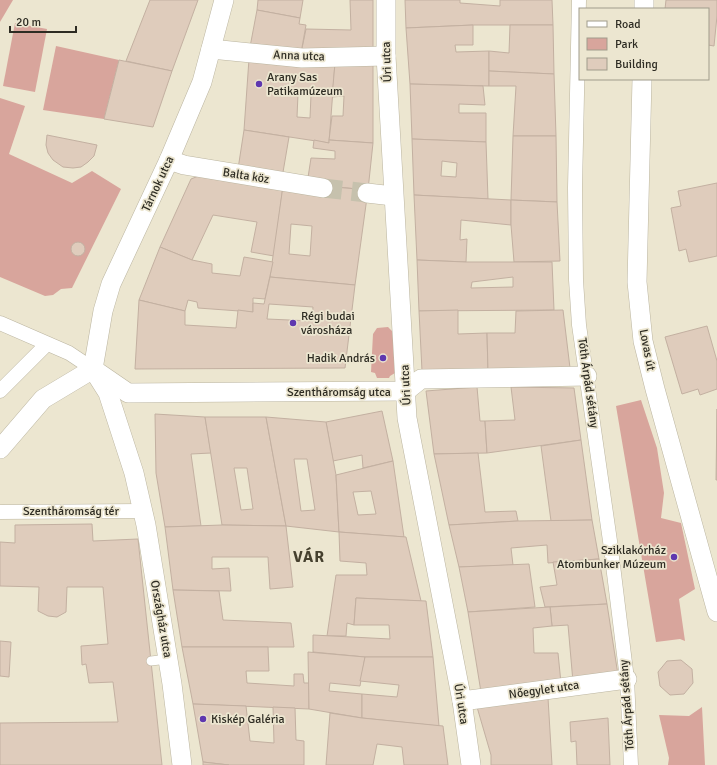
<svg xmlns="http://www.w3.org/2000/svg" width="717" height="765" font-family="Signika,sans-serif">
	<rect width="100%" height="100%" fill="#ece6d0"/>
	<g fill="#d8a59c">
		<polygon points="0,0 13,0 0,22"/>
		<polygon points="15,23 47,29 35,92 3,86"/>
		<polygon points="56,46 119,60 104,119 43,110"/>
		<polygon points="0,98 25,106 9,154 72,183 92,171 121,189 72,288 61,289 53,295 45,296 0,277"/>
		<polygon points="388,327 394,333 395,373 390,376 389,378 377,378 375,373 371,372 373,334 377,328"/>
		<polygon points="641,400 657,448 664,493 661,518 681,523 695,589 679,599 685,641 680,639 656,642 616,406"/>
		<polygon points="702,707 705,765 668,765 669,758 659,715 689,716"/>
	</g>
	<g fill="#dfccbc" stroke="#c3b0a1" fill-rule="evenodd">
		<polygon points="150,0 198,0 172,71 126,61"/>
		<polygon points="258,0 303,0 300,18 257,10"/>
		<polygon points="350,0 373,0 373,51 301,53 306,29 351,30"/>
		<polygon points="405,0 460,0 460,3 500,6 500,0 552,0 553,25 473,25 406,28"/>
		<polygon points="666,0 717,0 717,16 714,46 708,45 708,9 665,9"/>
		<polygon points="257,10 300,18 299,24 306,25 301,53 250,47"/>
		<polygon points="473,25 473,45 455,45 456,52 489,51 489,86 410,84 406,28"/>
		<polygon points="510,25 553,25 554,74 489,71 489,51 509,53"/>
		<path d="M249 59 335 63 329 143 244 130ZM298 94 311 95 310 118 297 117Z"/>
		<polygon points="119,60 172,71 153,127 104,119"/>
		<polygon points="335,63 373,63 373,143 329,140 332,116 343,116 344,96 332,97"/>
		<polygon points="489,71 554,74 556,136 513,136 516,86 489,86"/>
		<polygon points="410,84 483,86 485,105 459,104 459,113 486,113 486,142 412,139"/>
		<polygon points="244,130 289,137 282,178 238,169"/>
		<polygon points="47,135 97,145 94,156 88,162 81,167 73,168 63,167 53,160 48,153 46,145"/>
		<polygon points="513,136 556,136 557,202 511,200"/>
		<path d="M412 139 486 142 488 199 414 195ZM442 161 457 163 456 177 441 176Z"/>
		<polygon points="314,140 329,143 329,140 373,143 368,190 307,184 311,158 335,159 335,151 313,148"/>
		<polygon points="201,175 283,186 274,256 251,252 257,222 213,215 192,260 160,247 191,179"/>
		<polygon points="717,183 717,256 689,262 686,249 679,251 671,208 681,206 678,191"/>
		<path d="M283 186H323L368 190 355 285 270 277ZM291 224 312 226 310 256 289 254Z"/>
		<polygon points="414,195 511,200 511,225 461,220 460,240 467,239 466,262 417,260"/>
		<polygon points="511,200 557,202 560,261 514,262 511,225"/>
		<circle cx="78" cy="249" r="7"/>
		<polygon points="160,247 192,260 212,264 212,273 240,276 244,257 273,262 265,299 253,298 253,312 198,308 197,302 188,300 185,311 139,300"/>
		<path d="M417 260 466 262H552L554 310 419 311ZM513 277V287L471 288 472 282Z"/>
		<path d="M270 277 355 285 345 368 135 369 139 300 185 311V325L236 328 238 310 253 312V303L264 304ZM269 304 313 307 312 321 267 319Z"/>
		<polygon points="458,310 458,334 487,333 488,371 422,371 419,311"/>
		<polygon points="563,310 570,368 488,371 487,333 515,333 516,311"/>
		<polygon points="707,326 717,361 717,389 700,395 698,389 682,394 665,337"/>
		<polygon points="477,387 480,421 485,421 487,453 434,454 426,391"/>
		<polygon points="511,387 574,388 581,440 487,453 485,421 515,420"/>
		<polygon points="717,409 717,480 716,480"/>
		<polygon points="382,411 393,461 363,468 362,455 333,461 326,422"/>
		<polygon points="155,414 205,417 211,453 191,454 201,526 165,527 156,473"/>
		<path d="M205 417H266L286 526 222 525ZM234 468H247L253 509 241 510Z"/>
		<path d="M266 417 326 422 336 475 339 532 286 526ZM294 459H307L315 510 301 511Z"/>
		<polygon points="581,440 592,520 551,521 541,446"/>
		<polygon points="478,453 485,512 516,511 518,521 449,525 434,454"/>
		<path d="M393 461 404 537 339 532 336 475ZM371 491 376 514 358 515 353 492Z"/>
		<polygon points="592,520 599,559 548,563 547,545 511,548 513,565 459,567 449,525 518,521"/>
		<polygon points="92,524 93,541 138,539 162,765 0,765 0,723 118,722 113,682 89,683 86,664 82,665 81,646 108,644 103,587 67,587 66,612 57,617 48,616 38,611 39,587 0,586 0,542 15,543 15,525"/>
		<polygon points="222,525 286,526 293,587 270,589 268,557 212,557 212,569 229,568 231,591 173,590 165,527"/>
		<polygon points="339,532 406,537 421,601 356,598 354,625 347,623 346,636 327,636 336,575 367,575 366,563 340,561"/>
		<polygon points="599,559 607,604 545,607 540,587 557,585 553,562"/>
		<polygon points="529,564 535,607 468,612 459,567"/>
		<polygon points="173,590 219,591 223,620 291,623 294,647 182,647"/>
		<polygon points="356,598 426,601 433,657 365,657 313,652 313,635 390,639 389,625 354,625"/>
		<polygon points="607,604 618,675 573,682 568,625 552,626 550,607"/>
		<polygon points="550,607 552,626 533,628 534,653 558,653 561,683 481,692 468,612"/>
		<polygon points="0,641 11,642 9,677 0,676"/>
		<polygon points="182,647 268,647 269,671 246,671 247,683 294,686 294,674 303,674 304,683 309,683 309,709 193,704"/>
		<polygon points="308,652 365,657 360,686 330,683 329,691 362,694 362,718 309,709"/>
		<polygon points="365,657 433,657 439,726 362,718 362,694 397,697 399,685 360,681"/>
		<polygon points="681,660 692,669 693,683 684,694 670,695 660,686 658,672 667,661"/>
		<polygon points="548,698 552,765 491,765 491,755 477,707"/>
		<polygon points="193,704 246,706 250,741 274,743 273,707 295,708 296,740 304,741 304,765 229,765 203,762"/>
		<polygon points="330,713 362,718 443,726 448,765 404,765 402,747 377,744 373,765 326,765"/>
		<polygon points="608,718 610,765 577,765 576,741 571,742 570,722"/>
		<polygon points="203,762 229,765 203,765"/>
	</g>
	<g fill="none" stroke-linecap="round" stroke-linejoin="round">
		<polyline stroke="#c6c1ad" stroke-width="19" stroke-dasharray="19 10" stroke-linecap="butt" points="323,188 367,193"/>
		<defs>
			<polyline id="service" points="151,661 168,659"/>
			<g id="pedestrian">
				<polyline points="579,0 575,188 576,280 579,325 610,541 627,679 631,765"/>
				<polyline points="0,323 69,353 93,369"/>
				<polyline points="0,391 47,344"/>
				<polyline points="0,512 142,511"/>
			</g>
			<g id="minor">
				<polyline points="386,0 386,56 407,418 462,701 471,765"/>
				<polyline points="644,9 644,0"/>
				<polyline points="211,49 302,58 386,56"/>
				<polyline points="642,79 637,282 643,341 655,389 717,612"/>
				<polyline points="169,160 184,165 323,188"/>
				<polyline points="367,193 393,196"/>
				<polyline points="93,369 128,393 406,391 421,379 587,376"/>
				<polyline points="93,369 103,311 111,284 169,160 202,82 224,0"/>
				<polyline points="96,374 108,393 134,473 146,525 172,684 182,765"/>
				<polyline points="0,449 43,399 93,369"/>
				<polyline points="462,701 627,679"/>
			</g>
		</defs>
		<use href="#service" stroke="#bbb5a0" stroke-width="10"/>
		<use href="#pedestrian" stroke="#bbb5a0" stroke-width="15"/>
		<use href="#minor" stroke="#bbb5a0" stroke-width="20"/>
		<use href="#service" stroke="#fff" stroke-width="9"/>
		<use href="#pedestrian" stroke="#fff" stroke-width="14"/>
		<use href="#minor" stroke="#fff" stroke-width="19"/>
	</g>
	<g fill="#5f37af" stroke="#ece6d0" stroke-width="1.5">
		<circle cx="259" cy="84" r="4"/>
		<circle cx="293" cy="323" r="4"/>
		<circle cx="383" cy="358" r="4"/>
		<circle cx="674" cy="557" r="4"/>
		<circle cx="203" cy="719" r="4"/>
	</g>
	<g text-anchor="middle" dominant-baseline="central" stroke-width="3.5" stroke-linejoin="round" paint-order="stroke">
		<g font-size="12" fill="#2e2c23" stroke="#ece6d0">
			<text transform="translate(299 56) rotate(2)">Anna utca</text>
			<text transform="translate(387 62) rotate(-92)">Úri utca</text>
			<text transform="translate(246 176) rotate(9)">Balta köz</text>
			<text transform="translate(158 184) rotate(-65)">Tárnok utca</text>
			<text transform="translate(647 350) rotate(79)">Lovas út</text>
			<text transform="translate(588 383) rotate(82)">Tóth Árpád sétány</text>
			<text transform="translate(406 385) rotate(-93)">Úri utca</text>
			<text x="339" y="392">Szentháromság utca</text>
			<text x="71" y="511">Szentháromság tér</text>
			<text transform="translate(161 619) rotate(80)">Országház utca</text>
			<text transform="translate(544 690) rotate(-8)">Nőegylet utca</text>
			<text transform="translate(461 704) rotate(81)">Úri utca</text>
			<text transform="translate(627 705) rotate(-94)">Tóth Árpád sétány</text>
		</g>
		<g font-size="12" fill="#2e2c23" stroke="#ece6d0" text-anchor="start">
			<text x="267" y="77">Arany Sas<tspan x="267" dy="14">Patikamúzeum</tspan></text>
			<text x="301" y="316">Régi budai<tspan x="301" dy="14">városháza</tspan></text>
			<text x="375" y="358" text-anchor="end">Hadik András</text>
			<text x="666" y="550" text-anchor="end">Sziklakórház<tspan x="666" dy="14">Atombunker Múzeum</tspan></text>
			<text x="211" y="719">Kiskép Galéria</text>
		</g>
		<g font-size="16" font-weight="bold" letter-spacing="1" fill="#45402e" stroke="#ece6d0">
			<text x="309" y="557">VÁR</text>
		</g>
	</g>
	<rect x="579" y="8" width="130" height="72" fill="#ece6d0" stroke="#a09c8b"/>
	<rect x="587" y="21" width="20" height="6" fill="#ffffff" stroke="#a09c8b"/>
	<text x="615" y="28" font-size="12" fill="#2e2c23">Road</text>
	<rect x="587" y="38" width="20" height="12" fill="#d8a59c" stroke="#a09c8b"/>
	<text x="615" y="48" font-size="12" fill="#2e2c23">Park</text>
	<rect x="587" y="58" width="20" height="12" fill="#dfccbc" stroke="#a09c8b"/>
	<text x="615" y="68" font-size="12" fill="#2e2c23">Building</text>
	<path d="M10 26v6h66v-6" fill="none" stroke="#2e2c23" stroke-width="2"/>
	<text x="16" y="26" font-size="12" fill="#2e2c23" stroke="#ece6d0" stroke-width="3" paint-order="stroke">20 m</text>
</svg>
